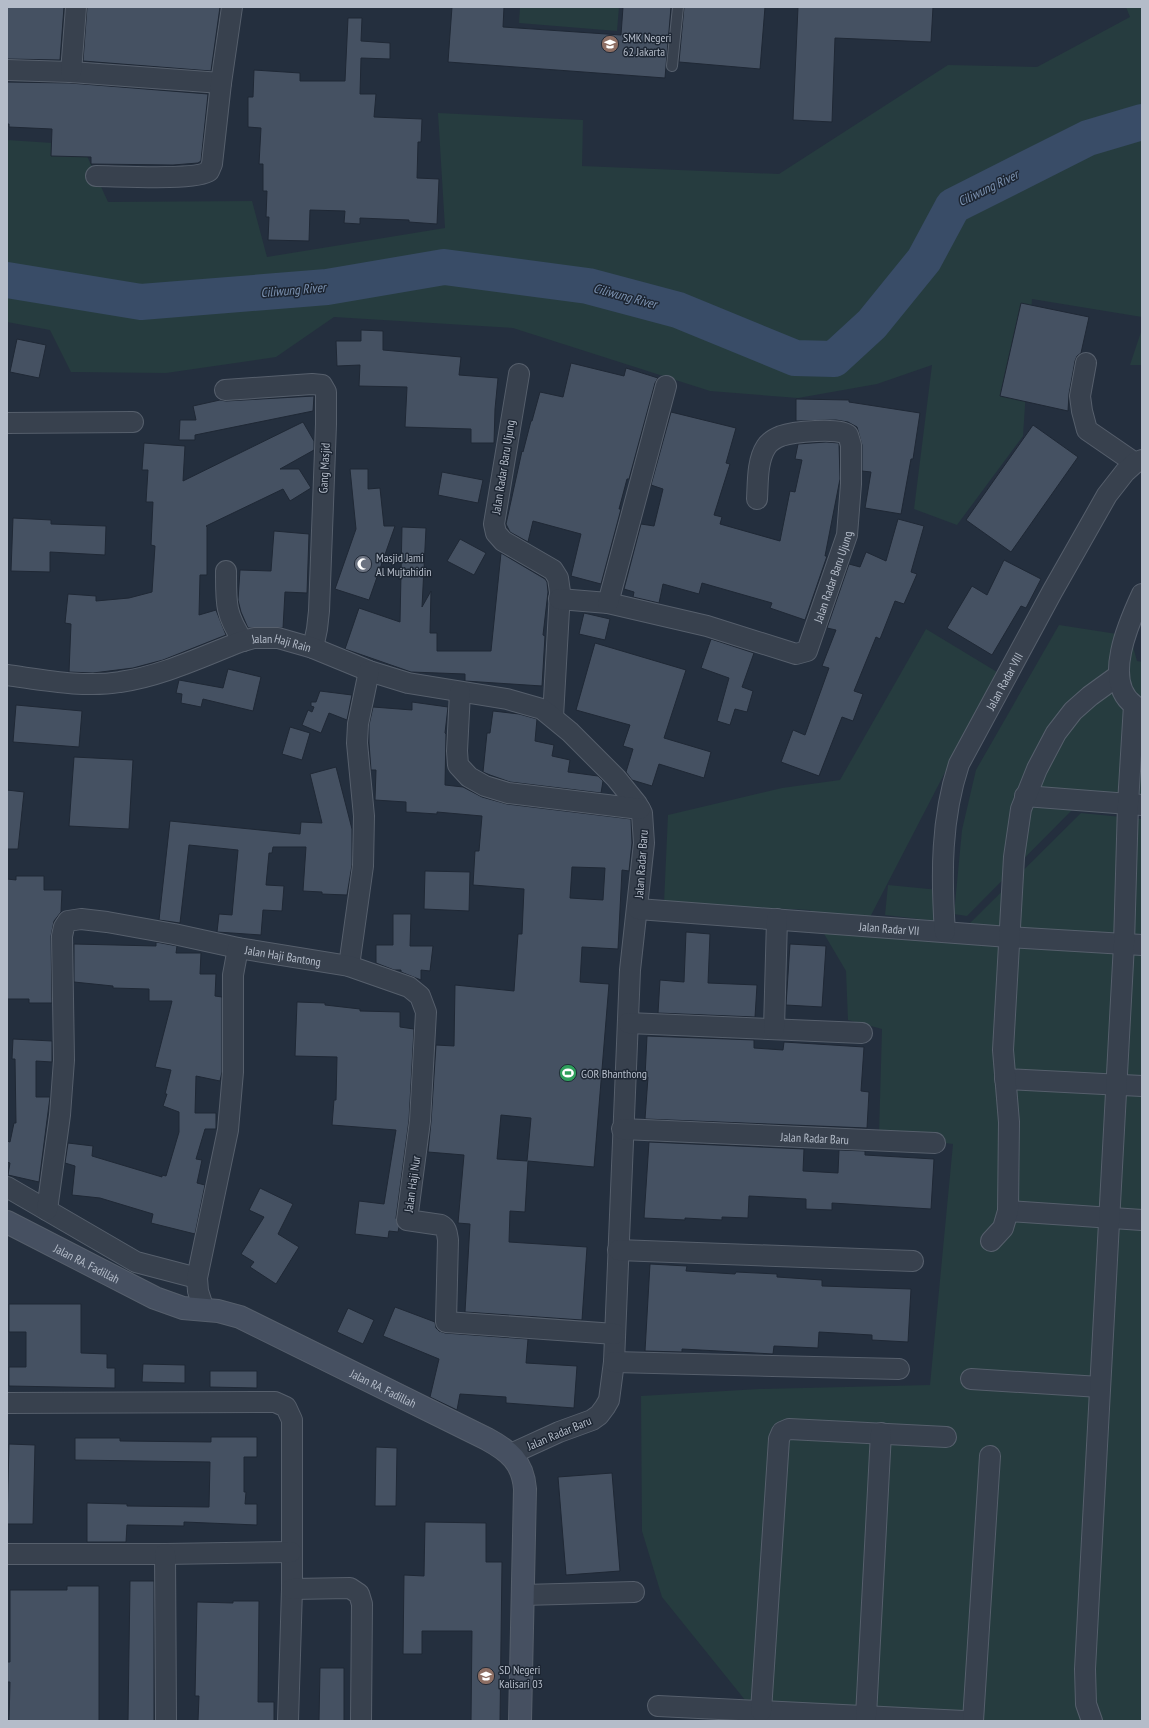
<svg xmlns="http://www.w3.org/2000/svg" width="1149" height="1728" font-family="'PT Sans Narrow',sans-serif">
	<rect width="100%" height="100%" fill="#242f3e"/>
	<g fill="#263c3f">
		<polygon points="520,7 619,7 617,31 519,23"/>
		<polygon points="1126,7 1142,7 1142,317 1032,299 1023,436 957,525 914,509 932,365 877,384 798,398 710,391 513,328 334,317 276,357 166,373 71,372 50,330 7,322 7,140 82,145 108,202 252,201 267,257 445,228 438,113 583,120 582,166 779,174 948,65 1037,67 1130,17"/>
		<polygon points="1142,329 1142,365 1130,365"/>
		<polygon points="1059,625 1130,636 1137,661 1142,662 1142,809 1079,803 967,916 954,914 962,830 976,770"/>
		<polygon points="926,629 997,672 868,921 965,928 1081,813 1142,819 1142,1721 778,1721 745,1700 662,1597 642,1531 641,1396 759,1389 930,1385 953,1144 879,1135 882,1029 848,1020 846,971 810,910 664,903 668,815 782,788 840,780"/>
		<polygon points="888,885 939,890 936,921 885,915"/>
	</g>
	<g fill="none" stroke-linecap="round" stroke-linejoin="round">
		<polyline stroke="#394c67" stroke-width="36" points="7,280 141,302 327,287 444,267 588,286 678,310 795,358 834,359 872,324 924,260 953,206 1088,138 1142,122"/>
	</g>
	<g fill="#455162" stroke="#1f2835" fill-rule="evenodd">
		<polygon points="7,7 64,7 60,60 7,59"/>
		<polygon points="87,7 220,7 211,71 83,61"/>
		<polygon points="452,7 504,7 503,27 621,35 623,7 671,7 665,78 448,62"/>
		<polygon points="684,7 765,7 760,69 679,62"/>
		<polygon points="798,7 933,7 931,42 835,38 832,122 793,120"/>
		<polygon points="348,18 362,18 361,41 390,43 390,59 361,58 360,94 376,94 374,117 422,119 421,142 418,142 417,178 439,179 437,224 409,222 409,220 360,218 360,224 344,223 345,211 310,210 309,241 268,240 269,217 266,217 267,191 263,191 263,164 259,164 261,128 248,127 248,97 253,97 254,70 300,73 300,81 345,81"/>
		<polygon points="7,82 70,83 208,94 201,161 198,163 173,165 91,164 91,157 51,156 52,129 9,127 9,124 7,124"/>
		<polygon points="1021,303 1089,317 1081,353 1077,356 1075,361 1069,394 1068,411 1000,396"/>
		<polygon points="361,330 383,331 383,350 461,357 459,375 498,378 495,409 494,443 471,443 471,429 405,427 407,387 359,386 360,365 337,366 336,341 361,341"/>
		<polygon points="17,339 46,345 39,378 10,372"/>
		<polygon points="571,363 624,376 626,368 658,378 655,383 629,479 627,479 619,509 621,509 601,584 571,576 581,534 533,521 528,542 510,532 506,524 522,451 523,452 531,421 532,421 540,392 563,397"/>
		<polygon points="314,396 313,411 195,435 195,440 179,440 180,420 196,420 193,406 220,400 226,401"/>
		<polygon points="796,399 849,400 849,402 920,413 913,459 911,459 901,514 865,508 871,472 862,471 862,445 857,427 848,422 836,420 796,421"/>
		<polygon points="671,412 736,428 726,463 730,464 714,515 722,517 720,524 780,541 790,491 795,492 802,460 795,459 798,444 826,442 839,443 840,479 825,556 827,556 805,620 770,608 772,603 702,583 699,594 663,584 659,603 633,597 634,592 624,589 641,524 654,526 663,489 651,485"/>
		<polygon points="303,422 314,441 314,450 280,469 299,469 311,488 290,501 283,489 206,526 207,527 207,575 200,575 199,615 216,610 226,635 163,660 133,668 93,673 69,672 71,624 65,623 68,594 96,596 96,601 129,598 152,592 155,546 151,545 153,502 146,502 148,470 142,470 144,443 185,446 183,481"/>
		<polygon points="1033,425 1078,457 1011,552 966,520"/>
		<polygon points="350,469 368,469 368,489 380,488 384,526 395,526 369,600 335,589 356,529"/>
		<polygon points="442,472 483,480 478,503 438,495"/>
		<polygon points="13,518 51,520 51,524 106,526 105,555 50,552 50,572 11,571"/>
		<polygon points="898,519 924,526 911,572 917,574 904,604 895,601 880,639 876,637 854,691 863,694 853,721 842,717 819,776 781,762 793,730 805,735 829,668 822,666 836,630 827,628 849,564 860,567 866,552 886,561"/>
		<polygon points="402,527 426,528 422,607 431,591 430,633 437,633 437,651 491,651 501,553 545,579 547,582 548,592 543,635 545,636 542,686 465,681 465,674 411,672 345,649 359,608 400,622"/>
		<polygon points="274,531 309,534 307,593 285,592 283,628 248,628 241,612 238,600 240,570 271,571"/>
		<polygon points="460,539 486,553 474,575 447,561"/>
		<polygon points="1004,560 1041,579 1026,608 1021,606 992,655 947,628 972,586 987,595"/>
		<polygon points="584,613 610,619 605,640 579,634"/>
		<polygon points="711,639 754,653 742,687 753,691 747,712 735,709 730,725 717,721 729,678 701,668"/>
		<polygon points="595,643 686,670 664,738 711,752 704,778 659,764 652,786 632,780 626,772 633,749 623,746 630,725 576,710"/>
		<polygon points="228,669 261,677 253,711 203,699 201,707 181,703 182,694 176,693 179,680 223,688"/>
		<polygon points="320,691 352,695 347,720 329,713 321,733 302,725 308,710 312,712 314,707 311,706 311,702 316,702"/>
		<path d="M412 702 448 707 445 733 446 734 445 785 463 787 482 797 507 804 631 819 632 843 629 871 622 870 618 949 582 947 580 982 609 984 594 1167 528 1161 525 1212 510 1211 509 1242 587 1247 582 1320 465 1312 470 1224 458 1223 464 1155 428 1152 431 1122 436 1045 454 1046 455 985 514 991 518 934H522L524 889 473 885 475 851H479L482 816 437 812V814L406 812V802L375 800 376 770H371L369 743V725L373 707 412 710ZM572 867 605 868 603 900 570 898ZM501 1115 531 1118 527 1161 497 1159Z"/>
		<polygon points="16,705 82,711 79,747 13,742"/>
		<polygon points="493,711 519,714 537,719 535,741 554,745 552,756 570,760 568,772 598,776 603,781 601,793 510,782 490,775 483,772 487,733 490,733"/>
		<polygon points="290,727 310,733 302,760 282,754"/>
		<polygon points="74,757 133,760 129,829 69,826"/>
		<polygon points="336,767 352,829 352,865 347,895 322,894 322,892 303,891 306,847 273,847 272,853 269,853 266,885 284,886 282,911 263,910 261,935 217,932 219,914 232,915 238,850 189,845 180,923 159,920 170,821 300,834 301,822 322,823 310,774"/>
		<polygon points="7,790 24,792 18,849 7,849"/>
		<polygon points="425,871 470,872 469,911 424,909"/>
		<polygon points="16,876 44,876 44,890 62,890 61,912 54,921 51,936 52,1003 29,1003 29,999 7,999 7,879 16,880"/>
		<polygon points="393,914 411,914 410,946 433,946 430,971 421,970 421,980 401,972 401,970 394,970 376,963 376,945 393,945"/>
		<polygon points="686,932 710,934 708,983 757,985 755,1017 658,1013 660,980 684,982"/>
		<polygon points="156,942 177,946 176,953 201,953 200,974 216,974 215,996 222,997 222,1072 220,1081 196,1076 195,1113 216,1113 216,1129 205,1129 196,1159 202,1160 197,1183 205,1185 195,1234 151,1223 153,1214 100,1198 72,1195 75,1166 65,1163 68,1143 93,1146 92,1156 162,1177 162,1175 166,1176 179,1132 179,1112 163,1106 167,1094 165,1094 171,1070 155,1067 172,1001 149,1001 149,989 113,988 113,986 74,982 74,944 156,946"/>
		<polygon points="790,944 826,946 822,1007 786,1005"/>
		<polygon points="297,1002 325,1003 325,1005 360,1009 360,1011 400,1012 400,1027 414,1029 409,1120 396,1218 399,1227 398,1232 389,1231 388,1238 355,1234 359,1201 384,1204 396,1130 332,1125 334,1100 336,1100 337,1057 295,1056"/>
		<polygon points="647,1036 754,1040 754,1048 783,1050 784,1042 864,1047 861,1091 869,1092 867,1128 645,1119 648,1077 645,1077"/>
		<polygon points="13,1039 52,1041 52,1062 36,1061 36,1097 50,1097 39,1182 8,1175 10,1163 7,1162 7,1141 10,1142 14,1123 16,1123 15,1059 12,1059"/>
		<polygon points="649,1142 804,1149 803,1171 838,1173 839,1150 865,1151 865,1155 934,1159 931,1209 832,1203 832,1210 806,1209 806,1199 749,1196 748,1218 722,1217 722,1220 685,1218 685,1220 644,1218"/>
		<polygon points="260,1188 293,1204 278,1234 299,1247 276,1284 250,1267 254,1262 241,1254 264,1217 249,1210"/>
		<polygon points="650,1264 687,1266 686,1271 735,1274 736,1272 777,1274 777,1277 822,1280 822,1286 911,1289 908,1342 872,1340 872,1335 819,1332 818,1348 774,1346 773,1354 682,1349 682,1352 645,1351"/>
		<polygon points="9,1304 81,1304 81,1353 107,1354 107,1368 115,1368 115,1388 9,1386 9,1367 26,1367 26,1332 9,1332"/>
		<polygon points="395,1307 435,1322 436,1328 439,1331 445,1333 528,1339 526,1363 577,1366 574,1408 506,1403 506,1397 460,1394 457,1410 430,1397 439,1359 383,1336"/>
		<polygon points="348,1308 374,1320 363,1344 337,1332"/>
		<polygon points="143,1364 185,1365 185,1383 142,1382"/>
		<polygon points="210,1371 257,1371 257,1388 210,1387"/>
		<polygon points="211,1437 257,1437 257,1457 244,1457 244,1492 246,1492 245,1504 257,1504 257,1525 184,1522 184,1526 127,1525 126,1542 87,1542 87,1503 127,1504 127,1506 209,1507 210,1462 75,1460 75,1438 120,1438 120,1441 211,1442"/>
		<polygon points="9,1444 35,1445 33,1524 7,1524"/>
		<polygon points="376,1447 397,1448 396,1506 375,1506"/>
		<polygon points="612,1473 620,1571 566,1575 558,1477"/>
		<polygon points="425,1522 486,1523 486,1562 502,1562 500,1721 471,1721 472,1631 422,1631 422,1654 403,1654 404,1575 424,1576"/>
		<polygon points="130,1581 154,1581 154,1721 128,1721"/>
		<polygon points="67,1586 99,1586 99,1721 9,1721 10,1682 7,1682 7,1662 10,1662 10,1590 67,1590"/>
		<polygon points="233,1601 259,1601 258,1702 274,1702 274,1721 198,1721 199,1696 195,1696 197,1602 233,1603"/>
		<polygon points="320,1668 344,1668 344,1721 319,1721"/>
	</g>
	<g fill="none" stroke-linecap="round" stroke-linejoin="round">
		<defs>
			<polyline id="service" points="672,66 678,7"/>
			<g id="minor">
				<polyline points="7,70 71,72 221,83"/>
				<polyline points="71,72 76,7"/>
				<path d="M96 176C117 176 196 181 209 171L212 164 221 83 232 7"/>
				<polyline points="1086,363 1080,396 1082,411 1087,430 1135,463"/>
				<polyline points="519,374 494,524 496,533 503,541 553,570 558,578 560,592 553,717"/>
				<polyline points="225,390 312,384 322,385 326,392 326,424 319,611 317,629 313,648"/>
				<polyline points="7,423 133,422"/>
				<path d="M226 571C226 603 225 614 243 641"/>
				<path id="s1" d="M559 599 608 603 707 626 796 654 807 651 847 535 851 484V445L848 435C840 427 792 432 781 436 776 438 769 442 766 447 757 461 758 482 757 499"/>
				<polyline points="608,603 666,386"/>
				<path id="s2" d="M7 675C44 680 84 688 120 682 162 676 201 657 240 642L254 638H278L313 648 369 671 408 683 507 699 542 709 570 732 616 778 637 804 642 813 644 843 630 970 614 1362 609 1400 605 1407 599 1415 592 1420 559 1432 511 1454"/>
				<polyline points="460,692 457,751 458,765 469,777 485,786 508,793 640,809"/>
				<polyline points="1025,796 1142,805"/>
				<path id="s3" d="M638 909 1009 937 1142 945"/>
				<path id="s4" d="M945 932C941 875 941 818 959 764L1052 592 1107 495 1125 472 1135 463 1142 460"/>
				<polyline points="349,966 363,866 364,816 357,743 358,724 369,671"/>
				<polyline points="628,1023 862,1033"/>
				<polyline points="774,1029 777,919"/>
				<polyline points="1005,1079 1142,1086"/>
				<path id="s5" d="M622 1129 935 1143"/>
				<polyline points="7,1187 136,1262 197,1278"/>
				<path id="s6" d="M47 1210 60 1115 64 1060 62 936 64 927 68 921 81 919 107 922 174 934 238 948 349 966 409 987 420 996 426 1012 420 1121 407 1220 441 1225C447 1228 447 1234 448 1240L446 1322 615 1334"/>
				<polyline points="1008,1211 1142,1220"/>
				<polyline points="991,1241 1003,1228 1008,1211 1009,1122 1003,1050 1014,857 1021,809 1037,769 1056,733 1073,711 1090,696 1119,675"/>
				<polyline points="618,1250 913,1261"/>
				<polyline points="204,1310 198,1291 197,1278 228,1130 233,1072 233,975 238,948"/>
				<polyline points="614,1362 899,1369"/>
				<polyline points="971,1379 1100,1387"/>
				<polyline points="7,1403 275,1402 286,1407 292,1420 292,1589 288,1721"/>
				<polyline points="7,1554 165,1554 291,1552"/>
				<polyline points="165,1554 166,1721"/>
				<polyline points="292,1589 350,1588 359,1594 362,1604 361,1721"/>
				<polyline points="523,1595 634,1592"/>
				<polyline points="658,1706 964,1721"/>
				<polyline points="761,1711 779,1439 782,1432 789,1429 946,1437"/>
				<polyline points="866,1716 881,1433"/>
				<polyline points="973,1721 990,1456"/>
				<path d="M1092 1721 1086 1704 1085 1669 1124 944 1128 804 1134 705C1102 682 1129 622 1142 594"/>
			</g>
			<g id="secondary">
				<path id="s7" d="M7 1222 155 1298 183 1308 218 1311 240 1317 487 1439C509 1451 523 1462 525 1489L520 1721"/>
			</g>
		</defs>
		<use href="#service" stroke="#565f6c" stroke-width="12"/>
		<use href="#minor" stroke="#565f6c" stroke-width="22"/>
		<use href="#secondary" stroke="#565f6c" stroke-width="24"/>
		<use href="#service" stroke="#38414e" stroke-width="10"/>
		<use href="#minor" stroke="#38414e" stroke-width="20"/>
		<use href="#secondary" stroke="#465061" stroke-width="22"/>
	</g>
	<defs>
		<symbol id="school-disc" viewBox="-11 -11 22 22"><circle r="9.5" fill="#8d6e63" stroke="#1d2633"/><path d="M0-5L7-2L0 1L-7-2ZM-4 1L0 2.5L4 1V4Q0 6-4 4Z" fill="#fff"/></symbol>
		<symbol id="mosque-disc" viewBox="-11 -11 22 22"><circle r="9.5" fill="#6b7280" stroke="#1d2633"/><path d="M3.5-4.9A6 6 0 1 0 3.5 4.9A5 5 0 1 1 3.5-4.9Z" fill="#fff"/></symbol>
		<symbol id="stadium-disc" viewBox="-11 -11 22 22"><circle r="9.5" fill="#2e9e5b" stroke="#1d2633"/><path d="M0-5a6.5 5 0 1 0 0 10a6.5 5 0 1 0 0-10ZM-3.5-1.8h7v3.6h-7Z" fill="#fff"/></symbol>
	</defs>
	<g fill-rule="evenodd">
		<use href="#school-disc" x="600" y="34" width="20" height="20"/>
		<use href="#mosque-disc" x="353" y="554" width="20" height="20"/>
		<use href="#stadium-disc" x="558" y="1063" width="20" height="20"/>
		<use href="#school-disc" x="476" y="1666" width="20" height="20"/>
	</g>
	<g text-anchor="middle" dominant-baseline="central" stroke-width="3" stroke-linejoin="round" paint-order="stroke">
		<g font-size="12" fill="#b4bcc9" stroke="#1d2633" text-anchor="start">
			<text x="623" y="37">SMK Negeri<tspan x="623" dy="14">62 Jakarta</tspan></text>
			<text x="376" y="557">Masjid Jami<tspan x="376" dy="14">Al Mujtahidin</tspan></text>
			<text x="581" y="1073">GOR Bhanthong</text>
			<text x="499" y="1669">SD Negeri<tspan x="499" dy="14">Kalisari 03</tspan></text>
		</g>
		<g font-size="12" fill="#b4bcc9" stroke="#1d2633">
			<text transform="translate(503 467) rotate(-81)">Jalan Radar Baru Ujung</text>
			<text transform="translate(324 468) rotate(-87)">Gang Masjid</text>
			<text stroke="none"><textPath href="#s1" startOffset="334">Jalan Radar Baru Ujung</textPath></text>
			<text stroke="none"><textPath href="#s2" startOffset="283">Jalan Haji Rain</textPath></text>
			<text stroke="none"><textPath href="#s4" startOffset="264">Jalan Radar VIII</textPath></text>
			<text transform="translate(641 864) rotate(-86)">Jalan Radar Baru</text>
			<text stroke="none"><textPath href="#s3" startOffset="252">Jalan Radar VII</textPath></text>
			<text stroke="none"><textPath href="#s6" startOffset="510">Jalan Haji Bantong</textPath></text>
			<text stroke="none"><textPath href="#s5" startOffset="193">Jalan Radar Baru</textPath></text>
			<text transform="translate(412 1184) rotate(-82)">Jalan Haji Nur</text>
			<text stroke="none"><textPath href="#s7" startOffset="90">Jalan RA. Fadillah</textPath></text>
			<text stroke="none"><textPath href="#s7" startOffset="414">Jalan RA. Fadillah</textPath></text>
			<text transform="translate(559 1433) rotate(-23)">Jalan Radar Baru</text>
		</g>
		<g font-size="13" font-style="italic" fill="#7c92b1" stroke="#1d2633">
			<text transform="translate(988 188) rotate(-26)">Ciliwung River</text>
			<text transform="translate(293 290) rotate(-5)">Ciliwung River</text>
			<text transform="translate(625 296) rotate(15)">Ciliwung River</text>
		</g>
	</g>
	<rect width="1149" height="1728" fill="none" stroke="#b4bcc9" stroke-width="16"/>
</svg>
